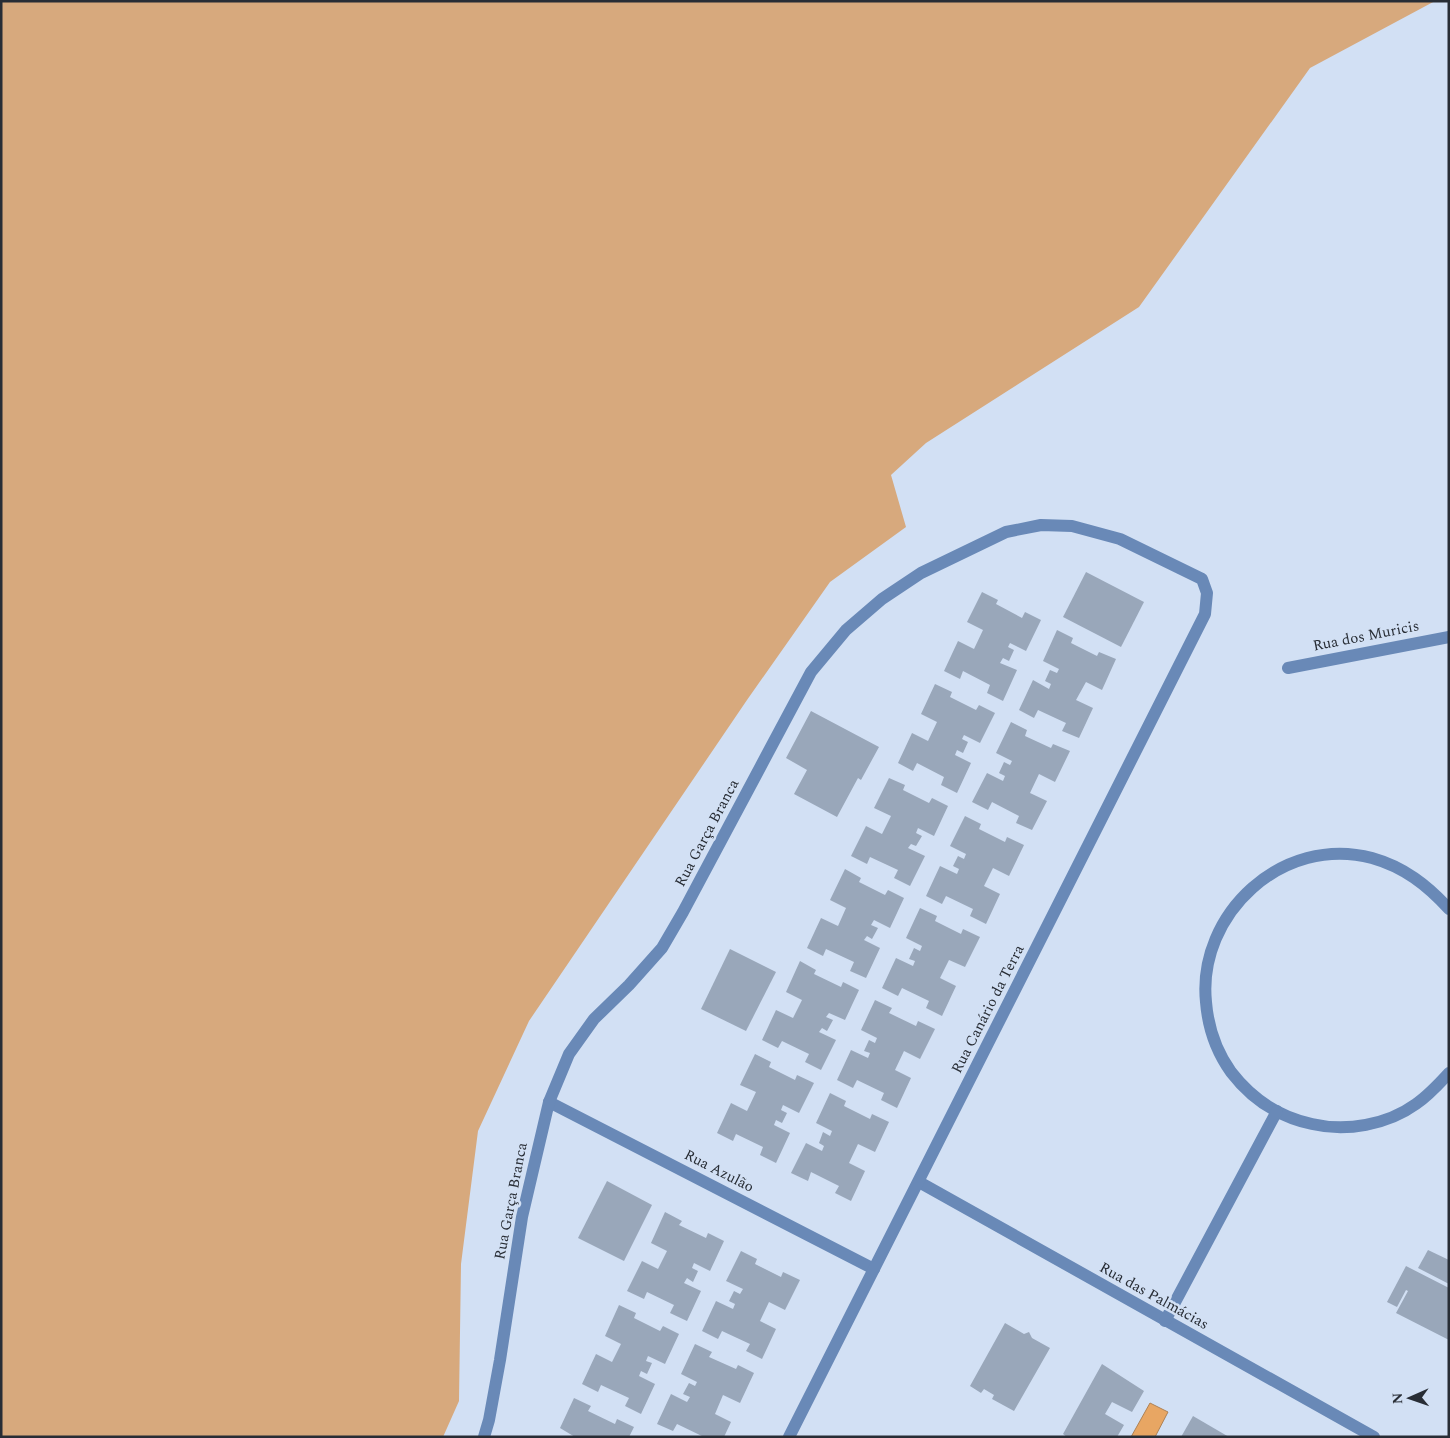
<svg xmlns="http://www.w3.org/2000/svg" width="1450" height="1438" font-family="Spectral,serif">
	<rect width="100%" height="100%" fill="#d2e0f4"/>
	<polygon fill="#d7a97d" points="1,1 1435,1 1310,68 1139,307 926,443 891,475 906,527 830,582 747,700 529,1021 478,1131 461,1264 459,1401 443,1437 1,1437"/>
	<polygon fill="#e8a663" stroke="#ae8255" points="1150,1403 1168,1412 1155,1437 1131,1437"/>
	<g fill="#99a7ba">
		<polygon points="1086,572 1144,602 1121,647 1063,617"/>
		<polygon points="982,592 998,600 996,604 1022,618 1025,612 1041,620 1026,651 1010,643 1008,647 1014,650 1009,661 1003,658 1000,663 1017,670 1003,701 987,693 990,685 963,671 960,679 944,671 958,641 974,649 983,630 967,622"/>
		<polygon points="1057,630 1073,638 1071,643 1097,656 1099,652 1116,659 1102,690 1086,682 1076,700 1093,708 1079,738 1062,731 1066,723 1038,710 1034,718 1019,710 1033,680 1049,689 1051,684 1045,681 1050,670 1057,673 1059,669 1043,661"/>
		<polygon points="935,684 952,692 950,697 976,710 979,705 995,713 980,743 964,735 962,739 968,742 963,753 957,750 955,755 971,763 957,793 941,785 944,777 917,763 913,771 898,763 912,733 928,741 937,722 921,714"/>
		<polygon points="811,711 879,747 861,780 858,778 837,817 794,794 807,770 786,758"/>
		<polygon points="1011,722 1027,730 1025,736 1051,748 1053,744 1070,751 1055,782 1039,774 1030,793 1047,801 1032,830 1016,823 1019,816 992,802 988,810 972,802 987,773 1003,781 1005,776 999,773 1004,762 1010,765 1012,761 996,753"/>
		<polygon points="889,778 905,785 903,790 929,803 932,798 948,806 934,836 918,828 916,833 922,836 916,846 911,844 908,848 925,856 910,886 894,878 898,870 870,857 867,864 851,856 866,826 882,834 891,816 874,808"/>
		<polygon points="965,816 981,824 979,829 1005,842 1007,837 1024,845 1009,876 993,868 984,886 1000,894 986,924 970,916 973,909 946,896 942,904 926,896 940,866 957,874 959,869 953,866 958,856 964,859 966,854 950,846"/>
		<polygon points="845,869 861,878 859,882 885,895 888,890 904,898 890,928 874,920 871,925 878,928 872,939 867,936 864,940 880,948 866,978 850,971 854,962 826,949 823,956 807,948 821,918 838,926 846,908 830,900"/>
		<polygon points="920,908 937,916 935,921 961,934 963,929 980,937 965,967 949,960 940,978 956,986 942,1016 926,1008 929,1001 902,988 898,996 882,988 896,958 913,966 915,961 909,959 914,948 920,951 922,946 906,938"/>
		<polygon points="730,949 776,972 746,1031 701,1009"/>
		<polygon points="800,961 816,970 814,974 841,987 843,982 859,990 845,1020 829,1013 826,1017 833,1020 827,1031 822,1028 819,1032 836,1040 821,1070 805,1062 809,1054 782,1041 778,1048 762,1040 776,1010 793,1018 802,1000 786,992"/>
		<polygon points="875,1000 892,1008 889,1013 916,1026 918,1021 935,1029 920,1059 904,1051 895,1070 911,1078 897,1108 881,1100 884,1093 857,1080 853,1088 837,1080 851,1050 868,1058 870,1053 864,1051 869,1040 875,1043 877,1038 861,1030"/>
		<polygon points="755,1054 771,1062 769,1067 795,1080 797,1075 814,1083 799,1113 783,1105 781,1110 787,1113 782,1123 776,1120 774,1125 790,1133 776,1163 760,1155 763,1147 736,1134 733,1141 717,1133 731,1103 747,1111 756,1092 740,1085"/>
		<polygon points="830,1093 846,1101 844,1106 870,1119 872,1114 889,1122 875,1152 858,1144 849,1163 865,1171 851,1201 835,1193 839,1186 811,1172 808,1181 791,1173 806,1143 822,1151 824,1146 819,1143 823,1132 830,1136 832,1131 816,1123"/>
		<polygon points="607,1181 652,1205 624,1261 578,1238"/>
		<polygon points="665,1212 682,1221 679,1225 706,1238 708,1233 724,1241 710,1271 694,1263 692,1268 698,1271 693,1282 687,1278 684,1283 701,1291 687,1321 670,1313 674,1305 647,1292 644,1299 627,1291 642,1261 658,1269 667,1251 651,1243"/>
		<polygon points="1428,1250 1449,1260 1449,1284 1418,1268"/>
		<polygon points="741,1251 757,1259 755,1264 781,1277 783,1272 800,1280 785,1310 769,1302 760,1321 776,1329 762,1359 746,1351 750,1344 722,1331 718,1339 702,1331 716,1301 733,1309 735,1304 729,1301 734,1291 740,1294 743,1289 726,1281"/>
		<polygon points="1406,1266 1449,1288 1449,1340 1396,1313 1408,1291 1406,1290 1397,1307 1387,1302"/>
		<polygon points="619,1305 636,1313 634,1318 660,1331 663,1326 679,1334 665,1364 648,1356 646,1361 652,1363 647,1374 641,1371 639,1376 655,1384 641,1414 625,1406 629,1398 601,1385 598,1392 582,1384 596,1354 612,1362 621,1344 605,1336"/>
		<polygon points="1005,1323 1024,1334 1029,1332 1032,1338 1050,1348 1014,1411 992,1399 994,1395 984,1389 981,1393 970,1386"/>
		<polygon points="695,1344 712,1352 709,1357 736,1369 738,1365 754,1373 740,1403 723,1395 715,1414 731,1422 724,1437 704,1437 677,1424 673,1431 657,1424 671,1394 687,1402 690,1397 683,1394 689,1383 695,1386 697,1382 681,1374"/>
		<polygon points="1102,1364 1144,1391 1132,1412 1112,1402 1105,1414 1124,1425 1117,1437 1067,1437 1063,1434"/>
		<polygon points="574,1398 591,1406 588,1411 615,1424 617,1419 634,1427 629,1437 575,1437 560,1428"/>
		<polygon points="1193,1416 1229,1437 1181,1437"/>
	</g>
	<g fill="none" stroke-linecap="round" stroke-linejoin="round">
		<g stroke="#6989b7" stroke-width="12">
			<polyline points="1288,668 1449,637"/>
			<path d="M1449 909C1427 885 1404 867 1372 858 1283 834 1197 914 1206 1002 1208 1027 1216 1051 1231 1072 1251 1098 1279 1117 1312 1124 1346 1132 1387 1125 1416 1104 1429 1095 1439 1084 1449 1073"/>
			<polyline points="549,1102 874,1269"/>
			<polyline points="919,1182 1374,1437"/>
			<polyline points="1165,1321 1277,1111"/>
			<polyline points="484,1437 489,1420 500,1360 522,1217 549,1102 569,1054 594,1019 629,985 662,948 683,912 811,672 846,630 882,599 921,573 1006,532 1041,525 1072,526 1120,539 1202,579 1207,593 1205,614 789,1437"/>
		</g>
	</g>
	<g text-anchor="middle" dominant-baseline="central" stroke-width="5" stroke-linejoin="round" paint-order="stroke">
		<g font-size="15" fill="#282d35" stroke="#d2e0f4">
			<text transform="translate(1366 636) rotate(-11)">Rua dos Muricis</text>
			<text transform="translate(707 833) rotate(-62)">Rua Garça Branca</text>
			<text transform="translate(988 1009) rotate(-63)">Rua Canário da Terra</text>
			<text transform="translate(719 1171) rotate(27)">Rua Azulão</text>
			<text transform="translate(511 1201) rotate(-79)">Rua Garça Branca</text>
			<text transform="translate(1154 1296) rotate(29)">Rua das Palmácias</text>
		</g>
	</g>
	<rect width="1450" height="1438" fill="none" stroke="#282d35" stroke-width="5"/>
	<g transform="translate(1410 1398) rotate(268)" stroke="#d2e0f4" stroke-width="4" paint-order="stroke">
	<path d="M0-4L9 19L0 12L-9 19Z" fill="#282d35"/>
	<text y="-8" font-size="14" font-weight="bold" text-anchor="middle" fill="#282d35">N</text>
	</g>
</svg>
